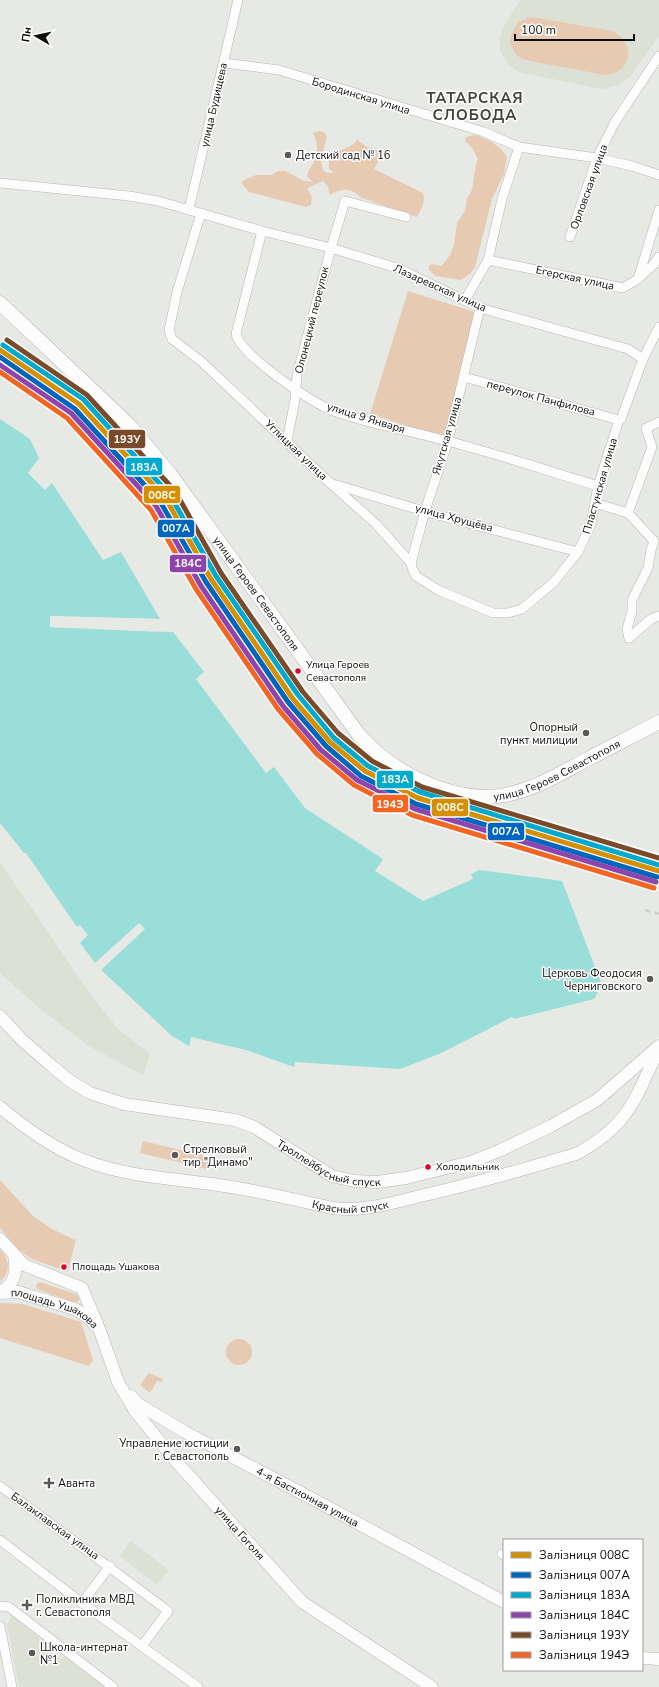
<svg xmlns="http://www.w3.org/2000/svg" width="659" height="1687" font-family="'Nunito Sans',sans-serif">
	<rect width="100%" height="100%" fill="#e7e9e5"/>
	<g fill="#dce0d5">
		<polygon points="520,0 659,0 659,36 630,77 618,85 602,89 518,72 506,62 500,51 500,38 504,26"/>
		<polygon points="0,862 88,991 118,1029 150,1054 143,1075 87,1045 37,1006 0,973"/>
		<polygon points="130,1541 169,1570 157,1585 120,1556"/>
		<polygon points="12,1616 51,1647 49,1651 61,1660 65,1656 105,1687 19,1687 7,1625"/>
	</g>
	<g fill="#e6cab2">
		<path d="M532 17 612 31C637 44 632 72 605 75L525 60 519 57 514 51 510 44 511 35 518 22Z"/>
		<path d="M319 131 324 132 327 136 321 160 323 170 327 173H334L329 169V157C338 148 349 151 357 140L367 147 378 150V161L374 169 423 193C426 202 421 209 417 217L362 198C349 187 344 188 329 195L328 186 323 181 307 188 312 197 311 205 306 207 249 192 241 183 244 180 256 175H271L278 171H285L304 181 313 182 307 176C308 169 313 166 315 159 319 150 317 141 313 133Z"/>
		<path d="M475 135C488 139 501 146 507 157L504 174 492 199 475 267 470 274 461 280 436 276 429 270V266L432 264 442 266 450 255 454 244 457 223 465 211 467 198 472 190 476 164 478 159 473 149 465 141 466 137Z"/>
		<polygon points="408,291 481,314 443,437 370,414"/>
		<polygon points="143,1141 210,1157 207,1169 140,1153"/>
		<polygon points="0,1180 33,1216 50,1228 75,1240 76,1238 68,1272 32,1259 19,1250 0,1228"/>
		<path d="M0 1249C9 1260 12 1271 0 1282Z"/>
		<polygon points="40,1282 78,1295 80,1299 76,1303 37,1289 36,1285"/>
		<polygon points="0,1303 23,1304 81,1322 93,1360 89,1366 0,1338"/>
		<circle cx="239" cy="1352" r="13"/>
		<polygon points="149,1373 163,1379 162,1382 157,1381 150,1393 140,1385"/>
	</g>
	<polygon fill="#99ded8" points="0,419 30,439 39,458 28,473 45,490 52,483 103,560 121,552 160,619 50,616 50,627 173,632 204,672 196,679 266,773 274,767 305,808 383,859 375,871 423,901 473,879 471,874 479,870 562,881 602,985 594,999 514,1019 512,1017 439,1054 400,1069 295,1062 294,1067 246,1050 191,1037 189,1046 172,1036 99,968 80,943 88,935 80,925 77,927 26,853 24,853 0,823"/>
	<g fill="#e7e9e5">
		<polygon points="50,616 160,619 160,620 52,618 52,625 163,630 163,632 50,627"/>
		<polygon points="139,923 145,929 101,970 95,963"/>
	</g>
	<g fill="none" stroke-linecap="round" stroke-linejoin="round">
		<defs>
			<g id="minor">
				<polyline points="224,63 279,70 484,132 519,147 597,158 632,166 659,175"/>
				<polyline points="0,183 129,196 158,201 262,231 331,248 400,269 480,308 628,349 643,359"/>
				<polyline points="189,209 238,0"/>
				<polyline points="201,213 177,292 169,330 172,339 202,362 330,483 376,524 411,563 412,568 416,576 438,590 493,613 508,613 522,609 554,582 578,552 591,524 598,486 619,420 621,419 643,359 659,327"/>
				<path d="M262 231 236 334C240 354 309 401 329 409 366 424 408 430 447 441 498 454 548 471 598 486"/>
				<polyline points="570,237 597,158 615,122 659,56"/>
				<polyline points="488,260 623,288 638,279 659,210"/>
				<polyline points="639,278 653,265 659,257"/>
				<polyline points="465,300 488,260 502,199 519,147"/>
				<polyline points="464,377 619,420"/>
				<polyline points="287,441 295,400 297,375 331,248 345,201 406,217"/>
				<polyline points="333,484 430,513 578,552"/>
				<polyline points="595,503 628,513 654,541 651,550 648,568 632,600 632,611 627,629 629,638"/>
				<polyline points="628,513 652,447 646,428 659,422"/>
				<polyline points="411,563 425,511 448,441 480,308"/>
				<polyline points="629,638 651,619 659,616"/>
				<polyline points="0,1486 168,1611 142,1646"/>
				<polyline points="0,1540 82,1603 198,1687"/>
				<polyline points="502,1554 504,1555"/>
				<polyline points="82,1603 110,1566"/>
				<polyline points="0,1606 9,1607 113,1687"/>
				<polyline points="0,1626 12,1687"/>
			</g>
			<g id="secondary">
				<path id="s1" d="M0 1016 22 1040 53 1067 70 1081 90 1093 124 1104 235 1120 254 1127 332 1176 354 1181 377 1182 406 1178 471 1162 501 1150 551 1126 597 1100 659 1046"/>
				<path id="s2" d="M0 1107C25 1128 51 1147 81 1159 124 1177 173 1178 218 1185 257 1190 295 1200 333 1208 363 1212 392 1203 420 1196 473 1184 525 1169 576 1154 628 1126 635 1100 658 1050"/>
				<path id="s3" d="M0 1239 24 1265 82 1288 100 1331 118 1382 135 1411 174 1459 302 1602 432 1687"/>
				<path d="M0 1292C16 1284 17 1270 14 1254"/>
				<path id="s4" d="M0 1293 18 1292 75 1309 87 1317 96 1326"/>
				<path id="s5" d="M131 1396 138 1404 185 1432 311 1498 504 1602"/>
				<polyline points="642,1658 659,1659"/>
			</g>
			<g id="primary">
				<path id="s6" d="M0 303 129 425 170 474 359 735C366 742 373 750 381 756 413 782 464 803 505 795 535 789 560 774 586 760 610 747 635 735 659 722"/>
			</g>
		</defs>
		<use href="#minor" stroke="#b7b8b5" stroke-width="10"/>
		<use href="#secondary" stroke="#b7b8b5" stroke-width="13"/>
		<use href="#primary" stroke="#b7b8b5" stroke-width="15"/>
		<use href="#minor" stroke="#fbfcfb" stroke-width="9"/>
		<use href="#secondary" stroke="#fbfcfb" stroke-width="12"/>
		<use href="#primary" stroke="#fbfcfb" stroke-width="14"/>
		<g stroke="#cdcdcc" stroke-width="2.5" stroke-dasharray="5 5" stroke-linecap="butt">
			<polyline points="549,850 659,889"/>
			<polyline points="645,910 659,914"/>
		</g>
		<defs>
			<polyline id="rail-1" points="0,350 79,404 166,499 211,579 293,699 330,742 365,771 418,798 659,871"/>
			<polyline id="rail-2" points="0,357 75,409 161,503 206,582 288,702 326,746 361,776 416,804 657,877"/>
			<polyline id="rail-3" points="3,345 83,399 170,495 216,576 298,695 334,738 368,766 420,792 659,865"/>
			<polyline id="rail-4" points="0,365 71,413 156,506 201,586 283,706 321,750 357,780 415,809 656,882"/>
			<polyline id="rail-5" points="7,340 87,395 175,491 221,573 303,692 338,733 372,761 422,787 659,858"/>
			<polyline id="rail-6" points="0,372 67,418 151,510 196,589 278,709 317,754 354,785 412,815 654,888"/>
		</defs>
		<use href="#rail-1" stroke="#fff" stroke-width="8"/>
		<use href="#rail-2" stroke="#fff" stroke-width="8"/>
		<use href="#rail-3" stroke="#fff" stroke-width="8"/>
		<use href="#rail-4" stroke="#fff" stroke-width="8"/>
		<use href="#rail-5" stroke="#fff" stroke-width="8"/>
		<use href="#rail-6" stroke="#fff" stroke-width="8"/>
		<use href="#rail-1" stroke="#d48f02" stroke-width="5"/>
		<use href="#rail-2" stroke="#0065bd" stroke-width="5"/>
		<use href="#rail-3" stroke="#00a9ce" stroke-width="5"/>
		<use href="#rail-4" stroke="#8e44ad" stroke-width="5"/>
		<use href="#rail-5" stroke="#7a4b2a" stroke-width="5"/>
		<use href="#rail-6" stroke="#f26522" stroke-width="5"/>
	</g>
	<g fill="#595a57" stroke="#fff" stroke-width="1.5">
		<circle cx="288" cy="155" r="4"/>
		<circle cx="586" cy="733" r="4"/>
		<circle cx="650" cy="979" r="4"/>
		<circle cx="175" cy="1155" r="4"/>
		<circle cx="237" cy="1449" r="4"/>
		<path d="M47 1477h4v4h4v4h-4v4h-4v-4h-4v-4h4z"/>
		<path d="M25 1599h4v4h4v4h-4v4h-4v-4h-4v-4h4z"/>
		<circle cx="32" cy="1653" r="4"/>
	</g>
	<g fill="#e4002b" stroke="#fff" stroke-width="1.5">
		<circle cx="298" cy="671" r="3.5"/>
		<circle cx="428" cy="1167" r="3.5"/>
		<circle cx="64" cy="1267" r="3.5"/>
	</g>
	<g text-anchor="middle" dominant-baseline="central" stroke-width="3" stroke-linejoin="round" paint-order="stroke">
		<g font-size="10" fill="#0c0d0a" stroke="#fff" text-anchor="start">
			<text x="306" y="665">Улица Героев<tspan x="306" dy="13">Севастополя</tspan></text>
			<text x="436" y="1167">Холодильник</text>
			<text x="72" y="1267">Площадь Ушакова</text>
		</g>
		<g font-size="11" fill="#0c0d0a" stroke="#fff">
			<text transform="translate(361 96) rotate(17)">Бородинская улица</text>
			<text transform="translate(214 105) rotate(-77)">улица Будищева</text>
			<text transform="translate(589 187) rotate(-70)">Орловская улица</text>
			<text transform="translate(575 278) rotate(12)">Егерская улица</text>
			<text transform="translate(440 288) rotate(24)">Лазаревская улица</text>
			<text transform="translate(312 320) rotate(-76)">Олонецкий переулок</text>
			<text transform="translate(541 398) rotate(15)">переулок Панфилова</text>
			<text transform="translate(366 418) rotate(17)">улица 9 Января</text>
			<text transform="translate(447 436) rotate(-74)">Якутская улица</text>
			<text transform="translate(296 450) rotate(44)">Углицкая улица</text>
			<text transform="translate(600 486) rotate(-74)">Пластунская улица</text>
			<text transform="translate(454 518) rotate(15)">улица Хрущёва</text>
			<text stroke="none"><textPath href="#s6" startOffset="389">улица Героев Севастополя</textPath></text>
			<text stroke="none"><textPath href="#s6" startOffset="785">улица Героев Севастополя</textPath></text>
			<text stroke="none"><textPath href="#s1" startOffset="372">Троллейбусный спуск</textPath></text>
			<text stroke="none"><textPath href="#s2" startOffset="371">Красный спуск</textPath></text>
			<text stroke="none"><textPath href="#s4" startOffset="58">площадь Ушакова</textPath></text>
			<text stroke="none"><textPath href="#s5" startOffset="204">4-я Бастионная улица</textPath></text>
			<text transform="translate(55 1526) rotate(36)">Балаклавская улица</text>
			<text stroke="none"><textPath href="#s3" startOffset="393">улица Гоголя</textPath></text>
		</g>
		<g font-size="11" fill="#0c0d0a" stroke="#fff" text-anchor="start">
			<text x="296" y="155">Детский сад № 16</text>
			<text x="578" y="727" text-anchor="end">Опорный<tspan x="578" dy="13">пункт милиции</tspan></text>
			<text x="642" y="973" text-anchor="end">Церковь Феодосия<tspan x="642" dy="13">Черниговского</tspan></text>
			<text x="183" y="1149">Стрелковый<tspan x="183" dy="13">тир "Динамо"</tspan></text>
			<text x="229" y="1443" text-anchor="end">Управление юстиции<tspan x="229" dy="13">г. Севастополь</tspan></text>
			<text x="58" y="1483">Аванта</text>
			<text x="36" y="1599">Поликлиника МВД<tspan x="36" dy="13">г. Севастополя</tspan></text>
			<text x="40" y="1647">Школа-интернат<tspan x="40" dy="13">№1</tspan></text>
		</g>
		<g font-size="15" font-weight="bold" letter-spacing="1" fill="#42443d" stroke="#fff">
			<text x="475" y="98">ТАТАРСКАЯ<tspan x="475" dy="17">СЛОБОДА</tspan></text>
		</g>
	</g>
	<g stroke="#fff" stroke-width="1.5">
		<rect x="108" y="429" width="38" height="20" rx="4" fill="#7a4b2a"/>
		<rect x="125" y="457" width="38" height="19" rx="4" fill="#00a9ce"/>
		<rect x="143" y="485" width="38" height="19" rx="4" fill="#d48f02"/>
		<rect x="157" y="519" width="38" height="19" rx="4" fill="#0065bd"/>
		<rect x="169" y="554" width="38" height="19" rx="4" fill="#8e44ad"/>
		<rect x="376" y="770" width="38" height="19" rx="4" fill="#00a9ce"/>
		<rect x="372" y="794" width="37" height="19" rx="4" fill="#f26522"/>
		<rect x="431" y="798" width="38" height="19" rx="4" fill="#d48f02"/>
		<rect x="487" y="822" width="38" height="19" rx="4" fill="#0065bd"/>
	</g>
	<g font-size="11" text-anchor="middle" font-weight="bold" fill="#fff">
		<text x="127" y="443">193У</text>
		<text x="144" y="471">183А</text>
		<text x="162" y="499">008С</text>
		<text x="176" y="532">007А</text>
		<text x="188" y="567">184С</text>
		<text x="395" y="783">183А</text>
		<text x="390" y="808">194Э</text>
		<text x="450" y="811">008С</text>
		<text x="506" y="835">007А</text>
	</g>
	<rect x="503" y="1539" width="140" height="132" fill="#ffffff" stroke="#9e9e9d"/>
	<rect x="511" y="1552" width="20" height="6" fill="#d48f02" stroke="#9e9e9d"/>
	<text x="539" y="1559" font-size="12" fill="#0c0d0a">Залізниця 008С</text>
	<rect x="511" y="1572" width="20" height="6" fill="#0065bd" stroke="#9e9e9d"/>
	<text x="539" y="1579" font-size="12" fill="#0c0d0a">Залізниця 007А</text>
	<rect x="511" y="1592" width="20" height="6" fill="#00a9ce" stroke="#9e9e9d"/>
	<text x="539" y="1599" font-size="12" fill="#0c0d0a">Залізниця 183А</text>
	<rect x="511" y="1612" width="20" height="6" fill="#8e44ad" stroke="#9e9e9d"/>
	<text x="539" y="1619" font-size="12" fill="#0c0d0a">Залізниця 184С</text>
	<rect x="511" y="1632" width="20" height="6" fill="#7a4b2a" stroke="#9e9e9d"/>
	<text x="539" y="1639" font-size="12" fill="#0c0d0a">Залізниця 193У</text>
	<rect x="511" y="1652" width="20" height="6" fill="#f26522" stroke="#9e9e9d"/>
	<text x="539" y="1659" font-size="12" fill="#0c0d0a">Залізниця 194Э</text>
	<g transform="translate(36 36) rotate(279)" stroke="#ffffff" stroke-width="3" paint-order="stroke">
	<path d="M0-3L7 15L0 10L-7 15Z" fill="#0c0d0a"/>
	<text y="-6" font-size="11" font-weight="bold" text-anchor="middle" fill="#0c0d0a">Пн</text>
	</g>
	<path d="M515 34v6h119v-6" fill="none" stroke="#0c0d0a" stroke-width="2"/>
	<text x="521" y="34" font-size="12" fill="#0c0d0a" stroke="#ffffff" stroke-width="3" paint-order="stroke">100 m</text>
</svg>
